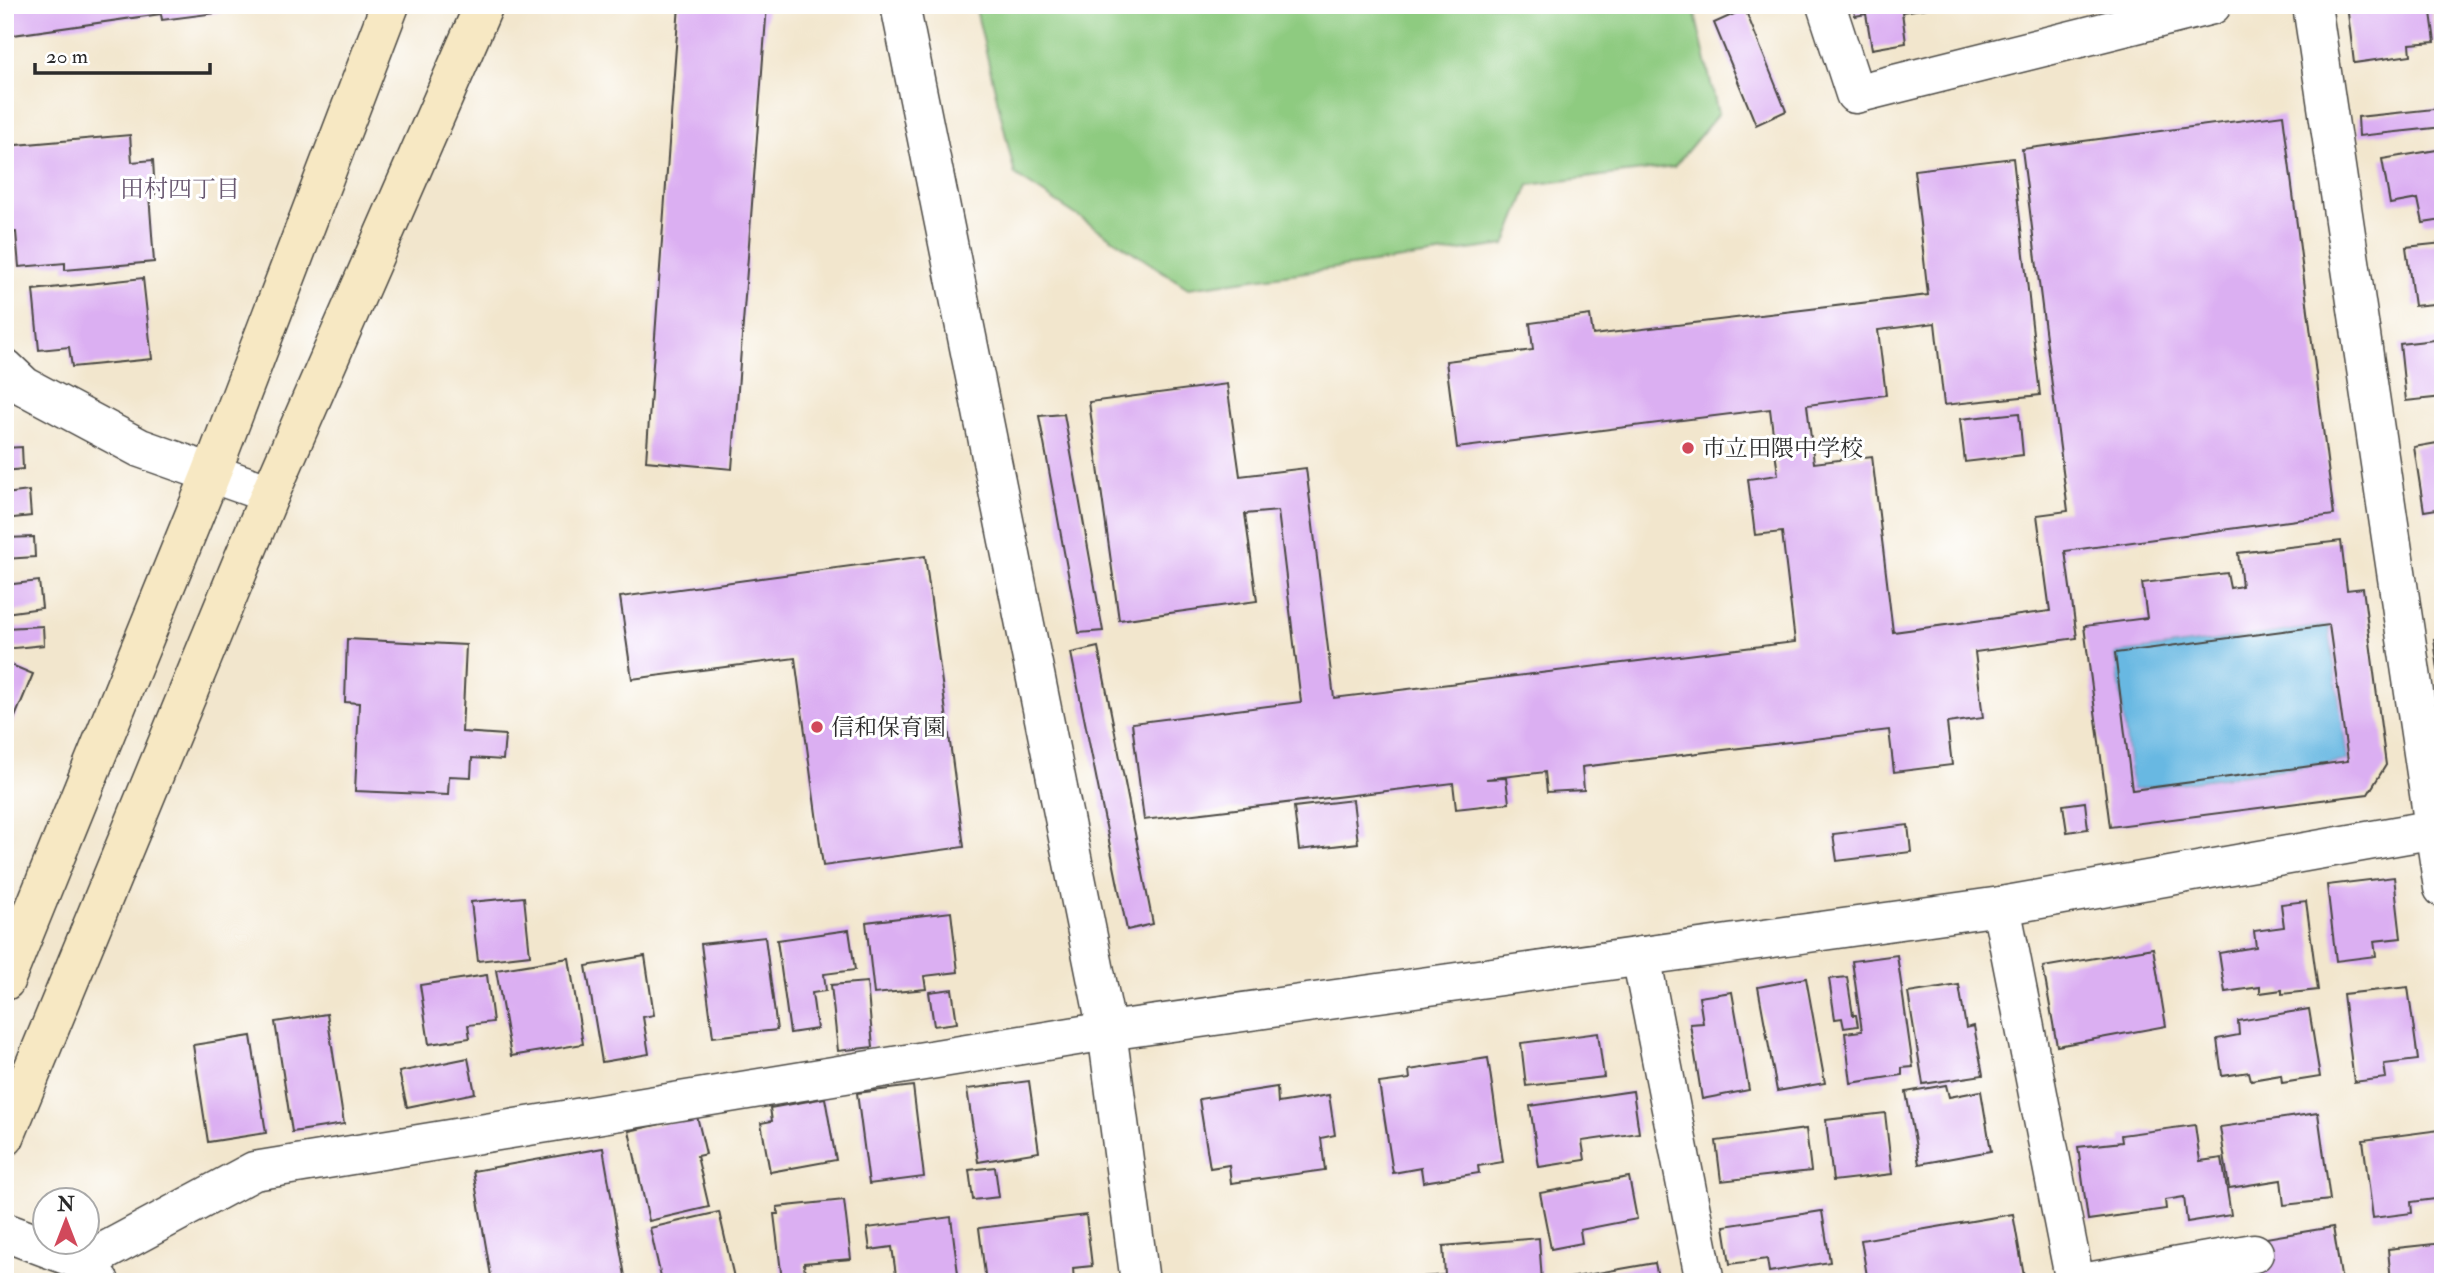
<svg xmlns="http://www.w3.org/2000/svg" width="2448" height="1287" font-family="'IM FELL Double Pica','Noto Serif JP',serif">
	<rect width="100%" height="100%" fill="#fff"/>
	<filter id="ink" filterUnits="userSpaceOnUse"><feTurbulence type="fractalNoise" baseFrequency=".0143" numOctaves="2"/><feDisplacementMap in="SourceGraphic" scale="14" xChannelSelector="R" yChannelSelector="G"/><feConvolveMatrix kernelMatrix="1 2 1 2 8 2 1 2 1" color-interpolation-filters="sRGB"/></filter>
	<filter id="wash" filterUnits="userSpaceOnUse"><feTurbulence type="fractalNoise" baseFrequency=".00686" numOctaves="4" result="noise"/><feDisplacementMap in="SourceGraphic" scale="28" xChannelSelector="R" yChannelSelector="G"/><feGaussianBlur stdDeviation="1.57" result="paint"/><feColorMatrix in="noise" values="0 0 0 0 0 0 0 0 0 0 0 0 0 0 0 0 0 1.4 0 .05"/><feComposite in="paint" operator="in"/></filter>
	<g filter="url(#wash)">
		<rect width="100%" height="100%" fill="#f2e6cd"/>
		<polygon fill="#8ecb80" stroke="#5c7b56" stroke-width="2" points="975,5 1693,5 1718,114 1674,167 1529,185 1505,245 1188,288 1015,175"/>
		<polygon fill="#67b8e2" stroke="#497286" stroke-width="2" points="2329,625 2348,761 2132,790 2115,653"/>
		<g id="blocks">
			<g fill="#dbaff2" fill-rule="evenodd">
				<polygon points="9,5 223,5 224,12 162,20 161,14 13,35"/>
				<polygon points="679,5 767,5 732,469 646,461"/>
				<polygon points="1853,5 1935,5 1935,7 1902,12 1906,43 1872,49 1866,14 1855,16"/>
				<polygon points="2347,5 2430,5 2435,42 2410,44 2411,55 2354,63"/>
				<polygon points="1745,9 1786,111 1756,125 1714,23"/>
				<polygon points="2443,108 2443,127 2359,136 2358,117"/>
				<polygon points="2283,115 2334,515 2065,551 2077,638 1975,652 1983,718 1947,723 1952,765 1894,772 1889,730 1582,767 1584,790 1547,792 1545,772 1486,779 1506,778 1509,803 1456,809 1453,783 1144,820 1132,723 1301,702 1278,511 1245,514 1257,601 1119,620 1089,402 1227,384 1240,476 1306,468 1334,698 1795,642 1782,532 1755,535 1748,479 1778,475 1770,409 1457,448 1446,361 1533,350 1530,323 1590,315 1593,335 1928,295 1914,170 2013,158 2040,395 1944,405 1935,323 1878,330 1886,395 1807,405 1814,463 1872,456 1893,632 2050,611 2037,515 2068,511 2022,149"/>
				<polygon points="130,135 132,162 153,160 155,194 149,194 154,262 65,270 65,263 19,267 16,232 5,233 5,146"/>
				<polygon points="2443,149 2443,220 2423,223 2418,199 2390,204 2382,159"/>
				<polygon points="2443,243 2443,303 2414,306 2406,247"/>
				<polygon points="143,278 152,359 72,367 69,347 39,350 33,290"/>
				<polygon points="2443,339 2443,397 2406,401 2400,344"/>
				<polygon points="2019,413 2023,455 1965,462 1960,419"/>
				<polygon points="1064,414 1103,631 1079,633 1039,416"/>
				<polygon points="2443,442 2443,508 2424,511 2414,447"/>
				<polygon points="22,447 23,469 5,471 5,448"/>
				<polygon points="29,491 31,516 5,519 5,494"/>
				<polygon points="34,537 35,557 5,559 5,538"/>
				<path d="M2341 541 2347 590 2363 588 2386 765 2368 794 2110 827 2084 626 2147 618 2142 583 2227 573 2230 588 2242 586 2238 553ZM2329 625 2348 761 2132 790 2115 653Z"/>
				<polygon points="925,556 964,847 823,866 795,658 632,679 620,597"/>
				<polygon points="39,581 42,608 5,613 5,585"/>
				<polygon points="43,626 44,645 5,649 5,628"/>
				<polygon points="2443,638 2443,684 2440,685 2434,639"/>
				<polygon points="347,639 466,645 462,732 505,735 503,760 472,758 471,777 449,776 448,795 355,791 359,703 345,702"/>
				<polygon points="1098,647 1153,924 1127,930 1071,653"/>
				<polygon points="9,664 33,674 5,741 5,675"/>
				<polygon points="1353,800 1358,843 1299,850 1294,807"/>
				<polygon points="2085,802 2088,829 2067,832 2063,805"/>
				<polygon points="1908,825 1911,852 1837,861 1833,834"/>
				<polygon points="2394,877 2401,938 2374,941 2376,956 2336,961 2327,885"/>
				<polygon points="524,897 530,955 478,961 471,902"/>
				<polygon points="2306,901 2318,990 2282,994 2282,990 2260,993 2260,987 2225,992 2219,953 2256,947 2254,931 2284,927 2281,904"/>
				<polygon points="951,912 958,972 924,976 926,989 874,994 866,922"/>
				<polygon points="849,930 855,970 824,974 826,991 812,993 817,1029 790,1033 777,940"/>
				<polygon points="765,937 777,1030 713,1037 701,944"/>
				<polygon points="2153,948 2166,1026 2057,1046 2043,967"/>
				<polygon points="1897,955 1913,1067 1902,1068 1902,1075 1851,1083 1845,1033 1862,1031 1852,961"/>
				<polygon points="645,956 654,1015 643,1017 649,1054 602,1062 586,966"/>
				<polygon points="569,958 583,1044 511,1056 496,970"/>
				<polygon points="487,975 493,1022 468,1025 470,1038 429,1044 420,985"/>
				<polygon points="1847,977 1853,1015 1856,1015 1858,1026 1844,1028 1842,1018 1835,1019 1829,979"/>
				<polygon points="1806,978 1825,1083 1777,1091 1758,987"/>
				<polygon points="867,982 873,1047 838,1051 831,985"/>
				<polygon points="1959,985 1966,1028 1974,1026 1983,1075 1923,1084 1908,993"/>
				<polygon points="2408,987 2418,1060 2384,1064 2386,1078 2354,1082 2343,994"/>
				<polygon points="952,989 957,1023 934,1026 929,992"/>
				<polygon points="1732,992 1749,1090 1702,1099 1690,1024 1703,1023 1699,997"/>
				<polygon points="2309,1009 2320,1077 2282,1083 2281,1075 2251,1080 2249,1072 2222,1076 2217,1039 2239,1035 2238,1021"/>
				<polygon points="327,1014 344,1124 292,1132 275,1022"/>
				<polygon points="1598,1033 1604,1077 1526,1086 1521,1043"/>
				<polygon points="251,1036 266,1133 208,1142 193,1045"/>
				<polygon points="468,1058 475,1093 407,1107 399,1072"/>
				<polygon points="1488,1058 1503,1162 1478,1166 1479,1173 1423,1182 1421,1168 1393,1173 1379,1083 1410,1079 1409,1070"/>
				<polygon points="1029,1081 1039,1152 978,1162 967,1089"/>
				<polygon points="1946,1085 1949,1097 1981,1091 1991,1151 1919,1164 1906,1092"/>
				<polygon points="913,1086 924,1177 869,1184 857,1093"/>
				<polygon points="1277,1087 1278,1103 1329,1095 1335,1135 1321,1138 1325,1170 1231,1183 1229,1165 1210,1168 1199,1099"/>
				<polygon points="1633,1091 1639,1133 1582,1141 1585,1160 1539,1167 1530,1106"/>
				<polygon points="825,1098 836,1160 770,1172 761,1123 772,1121 770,1108"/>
				<polygon points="1885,1113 1892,1174 1833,1181 1826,1120"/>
				<polygon points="2318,1113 2330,1200 2284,1205 2281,1180 2229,1188 2220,1127"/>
				<polygon points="697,1116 706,1154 697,1156 709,1207 649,1221 629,1131"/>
				<polygon points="2195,1125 2200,1161 2222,1158 2231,1215 2187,1222 2184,1197 2165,1200 2166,1209 2088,1220 2078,1147 2122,1142 2121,1135"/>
				<polygon points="1806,1129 1811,1171 1721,1181 1716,1141"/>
				<polygon points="2439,1130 2443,1160 2443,1198 2411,1202 2412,1213 2373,1218 2363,1140"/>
				<polygon points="603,1148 626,1282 492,1282 473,1171"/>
				<polygon points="995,1167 999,1197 973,1200 969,1170"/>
				<polygon points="1629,1177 1637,1219 1580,1230 1582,1243 1551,1249 1540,1193"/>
				<polygon points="844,1200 851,1259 804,1263 805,1277 782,1280 774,1214 778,1214 777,1207"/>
				<polygon points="1822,1211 1830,1262 1769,1272 1767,1259 1730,1264 1724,1226"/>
				<polygon points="719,1212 735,1282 662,1282 650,1228"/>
				<polygon points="2013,1214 2025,1282 1982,1282 1981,1277 1952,1282 1868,1282 1861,1240"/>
				<polygon points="1086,1215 1092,1266 1073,1268 1074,1282 986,1282 979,1228"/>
				<polygon points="951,1217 959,1282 897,1282 892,1247 870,1250 867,1228"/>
				<polygon points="2333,1227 2342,1282 2261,1282 2254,1240"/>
				<polygon points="1539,1238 1542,1282 1387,1282 1387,1280 1445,1275 1443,1246"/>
				<polygon points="2443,1243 2443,1282 2391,1282 2388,1249"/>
				<polygon points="1655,1263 1659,1282 1563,1282 1563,1279"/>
			</g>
		</g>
	</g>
	<g filter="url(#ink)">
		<use href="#blocks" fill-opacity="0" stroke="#494743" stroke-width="2"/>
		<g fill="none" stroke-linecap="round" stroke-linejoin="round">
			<defs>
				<g id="street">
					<polyline points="900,5 1107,1031 1140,1282"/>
					<polyline points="1826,5 1855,94 2212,5"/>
					<polyline points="2312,5 2443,888"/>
					<polyline points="5,368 24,386 140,448 270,494"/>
					<polyline points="2001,906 2075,1282"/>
					<polyline points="1641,956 1705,1282"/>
					<polyline points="5,1232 85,1262 100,1282"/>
					<polyline points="85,1262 254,1171 1107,1031 2001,906 2435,829"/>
					<polyline points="2087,1282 2254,1253"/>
				</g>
				<g id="secondary">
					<polyline points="5,981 211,474 390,5"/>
					<polyline points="5,1137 270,494 484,5"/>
				</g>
			</defs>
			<use href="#street" stroke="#494743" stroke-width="41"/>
			<use href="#secondary" stroke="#494743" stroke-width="41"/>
			<use href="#street" stroke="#fff" stroke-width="38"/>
			<use href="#secondary" stroke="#f7e8c3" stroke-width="38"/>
		</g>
	</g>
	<g fill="#d1495b" stroke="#fff" stroke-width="2.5">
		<circle cx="1688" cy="448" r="7"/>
		<circle cx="817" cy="727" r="7"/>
	</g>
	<g text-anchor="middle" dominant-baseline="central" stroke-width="6" stroke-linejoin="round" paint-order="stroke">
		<g font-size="23" fill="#2b2b2b" stroke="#fff" text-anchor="start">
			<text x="1702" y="448">市立田隈中学校</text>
			<text x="831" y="727">信和保育園</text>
		</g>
		<g font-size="24" fill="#695971" stroke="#fff">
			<text x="180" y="189">田村四丁目</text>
		</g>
	</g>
	<rect width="2448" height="1287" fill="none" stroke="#fff" stroke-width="28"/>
	<g transform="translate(66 1221)"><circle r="33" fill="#ffffff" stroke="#aaaaaa" stroke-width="2"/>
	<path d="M0-5L12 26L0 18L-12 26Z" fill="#d1495b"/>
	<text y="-10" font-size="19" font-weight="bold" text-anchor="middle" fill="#2b2b2b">N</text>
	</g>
	<path d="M35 63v10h175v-10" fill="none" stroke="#2b2b2b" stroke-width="3.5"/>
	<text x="46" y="63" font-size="21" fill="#2b2b2b" stroke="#ffffff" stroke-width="5" paint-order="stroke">20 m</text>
</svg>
